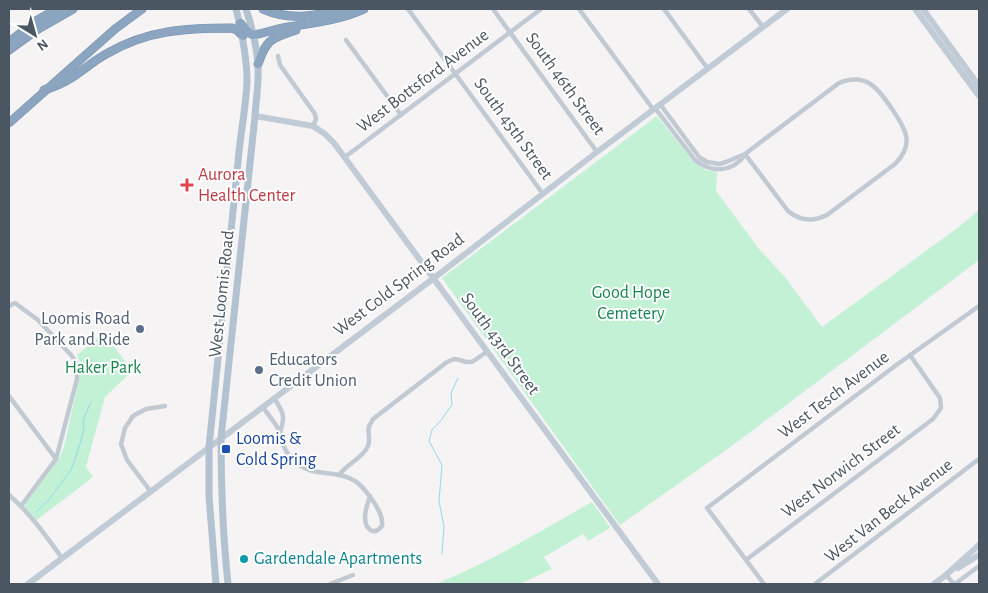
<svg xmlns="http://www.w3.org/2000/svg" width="988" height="593" font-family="'Alegreya Sans',sans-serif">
	<rect width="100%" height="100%" fill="#f5f3f3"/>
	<g fill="#c3f1d5">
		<polygon points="657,116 692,160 705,170 717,172 716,191 759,249 784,276 822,327 960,226 979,210 979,260 733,445 620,525 442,278"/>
		<polygon points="104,332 132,371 105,397 86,467 93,477 37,520 25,507 25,504 59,459 64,447 81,371 79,360 77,355"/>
		<path d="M592 502 610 527 608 529 588 541 583 534 544 557 552 569 520 584H436C490 562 541 531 592 502Z"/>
	</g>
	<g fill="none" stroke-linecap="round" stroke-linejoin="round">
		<g stroke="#90daee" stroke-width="1">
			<polyline points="36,512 48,501 71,470 80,444 84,428 83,420 91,402"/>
			<polyline points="442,554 444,527 439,501 442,465 429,441 432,430 443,418 446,413 452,405 451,393 458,378"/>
		</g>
		<defs>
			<g id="highway">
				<path d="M263 9C293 22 317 15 347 9"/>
				<path d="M240 23 248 32 253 35C265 33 276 29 288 27 313 23 341 20 364 9"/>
				<polyline points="9,42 36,21 57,9"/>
				<polyline points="9,50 38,29 73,9"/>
				<path d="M258 64C267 38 271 39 296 30"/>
				<path d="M44 90C50 88 57 86 62 83 79 75 92 61 108 53 148 30 186 28 232 28L237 30 243 36"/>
				<polyline points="9,123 115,29 142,9"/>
			</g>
		</defs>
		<use href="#highway" stroke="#7690ad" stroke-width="9"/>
		<g stroke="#c1cad2" stroke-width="4.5">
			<polyline points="408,9 543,194"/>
			<polyline points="493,9 597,152"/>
			<polyline points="579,9 653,109"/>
			<polyline points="664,9 708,69"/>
			<polyline points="749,9 763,27"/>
			<polyline points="346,40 401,115"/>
			<polyline points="278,56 280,65 315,114 316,119 313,126"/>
			<path d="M660 104 699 157 707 162 720 164 726 162 745 154 839 83C866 72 878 88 892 109 906 129 915 144 895 164L827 215C813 222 800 221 788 211L745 154"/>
			<path d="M655 108 695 160C711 173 732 173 745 155"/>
			<polyline points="345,157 541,9"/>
			<path d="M9 306 15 303 38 320 72 356C78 364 78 370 77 379L56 459 21 506"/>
			<polyline points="9,396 56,459"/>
			<path d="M274 398C283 412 286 416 280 432"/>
			<path d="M263 407C268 415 276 423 280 432 282 436 282 440 283 444 285 450 289 456 293 460 312 479 334 468 355 481 362 485 368 494 373 501 378 508 383 518 382 526 373 537 365 528 365 517 365 510 368 503 370 496"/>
			<path d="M339 475C347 464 363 458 368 446 371 439 367 433 369 426 370 425 373 419 373 419L447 362 454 359 460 360 466 362H472L488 351"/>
			<polyline points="151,492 127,460 121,444 125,428 133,416 146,409 165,406"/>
			<path d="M9 495C30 513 46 536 62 558"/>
			<polyline points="746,560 933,419 941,408 940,398 910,355"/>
			<polyline points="946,575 954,584"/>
			<polyline points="330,584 353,575"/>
			<polyline points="764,584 707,508 895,366 979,306"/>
			<polyline points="815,584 979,459"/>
			<polyline points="955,584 979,566"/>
		</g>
		<g stroke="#c1cbd6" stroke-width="6">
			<polyline points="915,9 979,96"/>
			<polyline points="923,9 979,86"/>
			<polyline points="255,116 313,126 325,134 334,143 658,584"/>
			<polyline points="958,568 979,555"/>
			<polyline points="28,584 434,278 597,152 787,9"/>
			<polyline points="934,584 946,575 979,545"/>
		</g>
		<g stroke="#b3c2d1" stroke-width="7">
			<path d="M216 584 209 496V447L238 162C240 135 246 108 247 81 247 56 242 33 236 9"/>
			<path d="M228 584C223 536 221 487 221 438L255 116C256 100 259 83 258 66 257 47 252 27 246 9"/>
		</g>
		<use href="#highway" stroke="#8ba5c1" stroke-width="8"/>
	</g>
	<path fill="#e0444e" stroke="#fff" stroke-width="2" d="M184.5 177.5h5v5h5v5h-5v5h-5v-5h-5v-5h5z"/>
	<g fill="#5c6f8a" stroke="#fff" stroke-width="2">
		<circle cx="140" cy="329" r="5"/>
		<circle cx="259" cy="370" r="5"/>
	</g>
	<rect fill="#1a4fb4" stroke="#fff" stroke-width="2" x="221" y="444" width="10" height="10" rx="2.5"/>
	<circle fill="#0f9aa8" stroke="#fff" stroke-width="2" cx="244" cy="559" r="5"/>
	<g text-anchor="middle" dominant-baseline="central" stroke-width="4" stroke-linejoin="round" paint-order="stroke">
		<g font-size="18" fill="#4a5661" stroke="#fff">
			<text transform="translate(423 81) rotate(-37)">West Bottsford Avenue</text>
			<text transform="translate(565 84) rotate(54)">South 46th Street</text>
			<text transform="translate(513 129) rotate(54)">South 45th Street</text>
			<text transform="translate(399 285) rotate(-37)">West Cold Spring Road</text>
			<text transform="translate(222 294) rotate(-84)">West Loomis Road</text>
			<text transform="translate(500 344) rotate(54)">South 43rd Street</text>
			<text transform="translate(834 395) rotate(-37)">West Tesch Avenue</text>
			<text transform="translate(841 471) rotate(-37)">West Norwich Street</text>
			<text transform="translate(889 511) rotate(-38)">West Van Beck Avenue</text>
		</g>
		<g font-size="18" fill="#be3a42" stroke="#fff" text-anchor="start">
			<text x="198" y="175">Aurora<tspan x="198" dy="21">Health Center</tspan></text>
		</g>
		<g font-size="18" fill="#17864f" stroke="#fff">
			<text x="631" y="293">Good Hope<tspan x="631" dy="21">Cemetery</tspan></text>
			<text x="103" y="368">Haker Park</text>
		</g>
		<g font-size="18" fill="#4e5e75" stroke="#fff" text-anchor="end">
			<text x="130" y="319">Loomis Road<tspan x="130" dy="21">Park and Ride</tspan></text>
			<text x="269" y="360" text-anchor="start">Educators<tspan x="269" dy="21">Credit Union</tspan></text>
		</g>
		<g font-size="18" fill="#164399" stroke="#fff" text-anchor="start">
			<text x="236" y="439">Loomis &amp;<tspan x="236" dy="21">Cold Spring</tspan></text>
		</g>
		<g font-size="18" fill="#0d838f" stroke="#fff" text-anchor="start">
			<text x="254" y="559">Gardendale Apartments</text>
		</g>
	</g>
	<rect width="988" height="593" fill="none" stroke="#4a5661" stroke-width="20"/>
	<g transform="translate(35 35) rotate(143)" stroke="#ffffff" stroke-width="4" paint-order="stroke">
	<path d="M0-4L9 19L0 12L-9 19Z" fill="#4a5661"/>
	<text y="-8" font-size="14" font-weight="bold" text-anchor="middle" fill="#4a5661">N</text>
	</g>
</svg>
